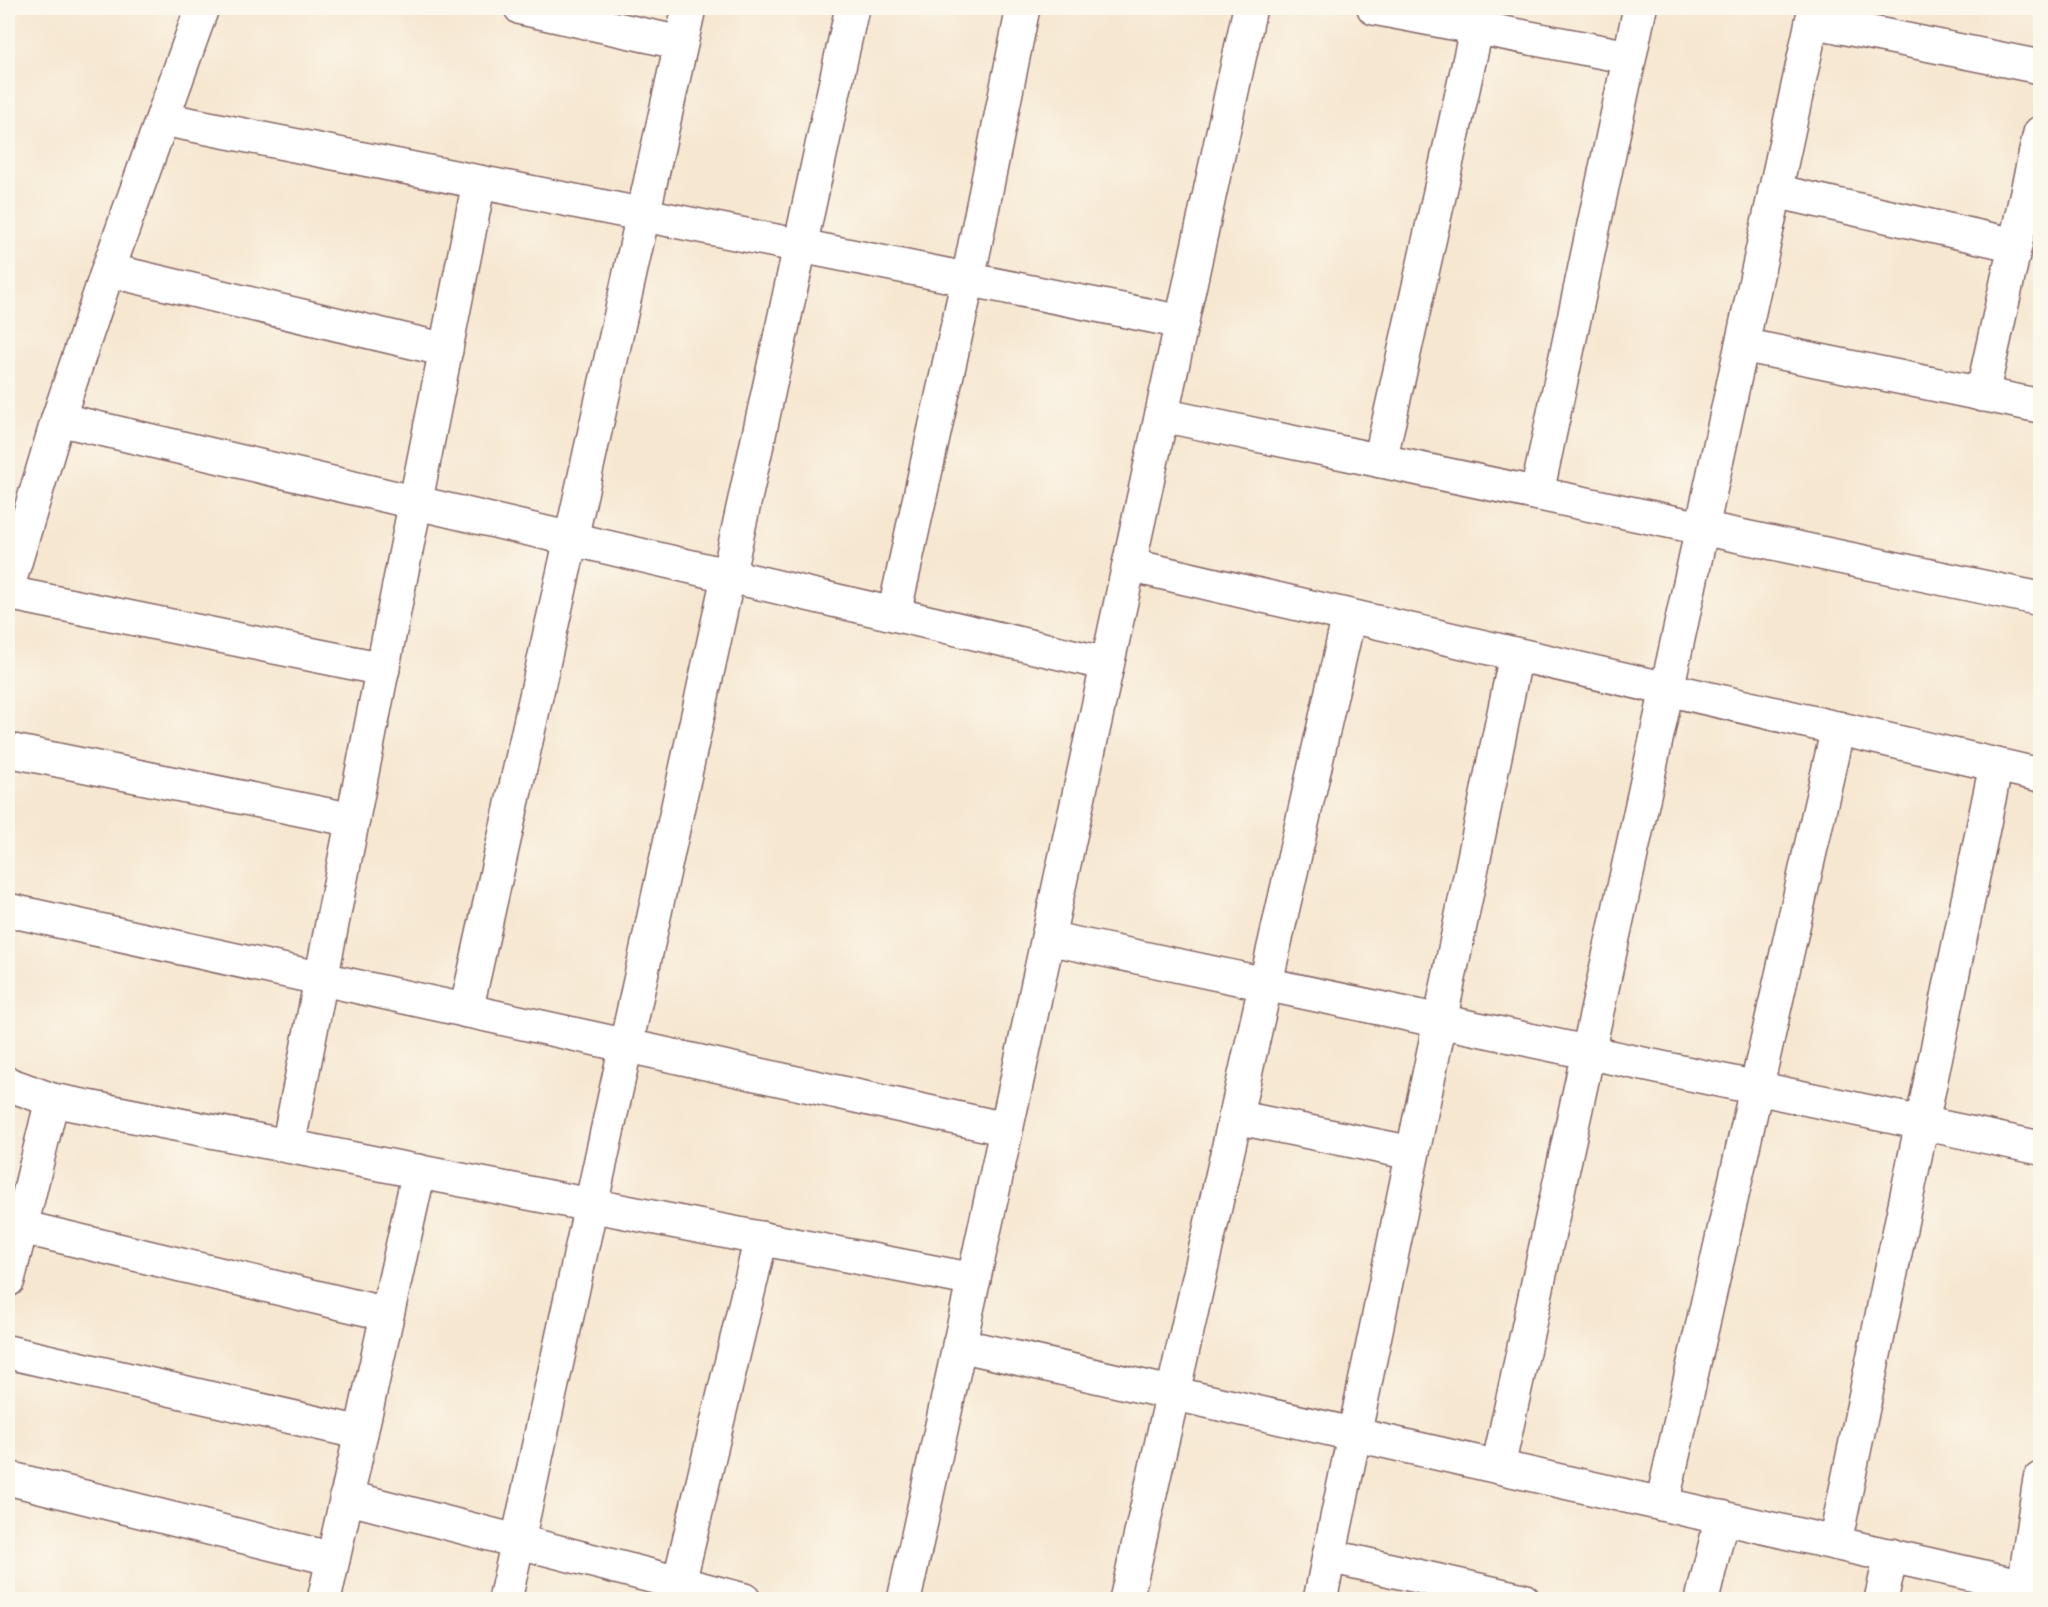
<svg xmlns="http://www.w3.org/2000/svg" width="2048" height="1607" font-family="'EB Garamond',serif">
	<rect width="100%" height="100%" fill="#fbf7ec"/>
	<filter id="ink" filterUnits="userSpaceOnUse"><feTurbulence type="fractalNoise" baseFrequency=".0167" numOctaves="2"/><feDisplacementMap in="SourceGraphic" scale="12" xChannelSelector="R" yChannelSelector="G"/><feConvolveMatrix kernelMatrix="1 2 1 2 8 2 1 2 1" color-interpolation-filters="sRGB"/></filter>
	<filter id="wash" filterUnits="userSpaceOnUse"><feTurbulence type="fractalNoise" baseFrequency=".008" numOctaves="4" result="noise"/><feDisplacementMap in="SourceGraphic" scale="24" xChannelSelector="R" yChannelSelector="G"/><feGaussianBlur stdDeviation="1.35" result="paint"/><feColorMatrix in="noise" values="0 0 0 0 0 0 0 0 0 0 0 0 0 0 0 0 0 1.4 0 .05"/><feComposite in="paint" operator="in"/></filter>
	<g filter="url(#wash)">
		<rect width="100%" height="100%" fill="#f6e7d0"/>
	</g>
	<g filter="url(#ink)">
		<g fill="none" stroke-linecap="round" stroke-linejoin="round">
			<defs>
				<g id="minor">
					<polyline points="521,8 681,43"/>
					<polyline points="1374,8 1629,57"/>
					<polyline points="1812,21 2040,67"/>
					<polyline points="163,119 1182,322"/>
					<polyline points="1775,191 2015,245"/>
					<polyline points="108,270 446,350"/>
					<polyline points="1742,345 2040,406"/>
					<polyline points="1982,395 2040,133"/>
					<polyline points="1162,415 2040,599"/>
					<polyline points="58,419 1107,664"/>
					<polyline points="1380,461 1481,8"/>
					<polyline points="1537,493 1640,8"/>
					<polyline points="1129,565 2040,775"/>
					<polyline points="8,586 58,419 108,270 202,8"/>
					<polyline points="8,593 383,669"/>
					<polyline points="894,614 968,279 1023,8"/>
					<polyline points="8,750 353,820"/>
					<polyline points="8,910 1006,1129"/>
					<polyline points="1048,938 2040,1148"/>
					<polyline points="466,1011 689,8"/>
					<polyline points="8,1084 52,1100 974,1280"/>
					<polyline points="1235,1117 1412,1153"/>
					<polyline points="288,1146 479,182"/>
					<polyline points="21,1227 387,1314"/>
					<polyline points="8,1280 52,1100"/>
					<polyline points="959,1345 2024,1586"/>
					<polyline points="8,1352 361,1433"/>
					<polyline points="1498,1467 1815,8"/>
					<polyline points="8,1478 333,1559"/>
					<polyline points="346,1497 744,1600"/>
					<polyline points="1662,1504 1838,728"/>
					<polyline points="1835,1543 1996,765"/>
					<polyline points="1329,1556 1523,1600"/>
					<polyline points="324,1600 419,1171"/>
					<polyline points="505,1600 852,8"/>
					<polyline points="675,1600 761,1238"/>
					<polyline points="904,1600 1250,8"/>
					<polyline points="1126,1600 1349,616"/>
					<polyline points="1320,1600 1516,655"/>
					<polyline points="1702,1600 1722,1517"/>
					<polyline points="1881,1600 1891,1555"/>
					<polyline points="2022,1600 2040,1479"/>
				</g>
			</defs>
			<use href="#minor" stroke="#866565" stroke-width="36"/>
			<use href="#minor" stroke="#fff" stroke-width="33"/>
		</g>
	</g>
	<rect width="2048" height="1607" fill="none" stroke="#fbf7ec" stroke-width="30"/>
</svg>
